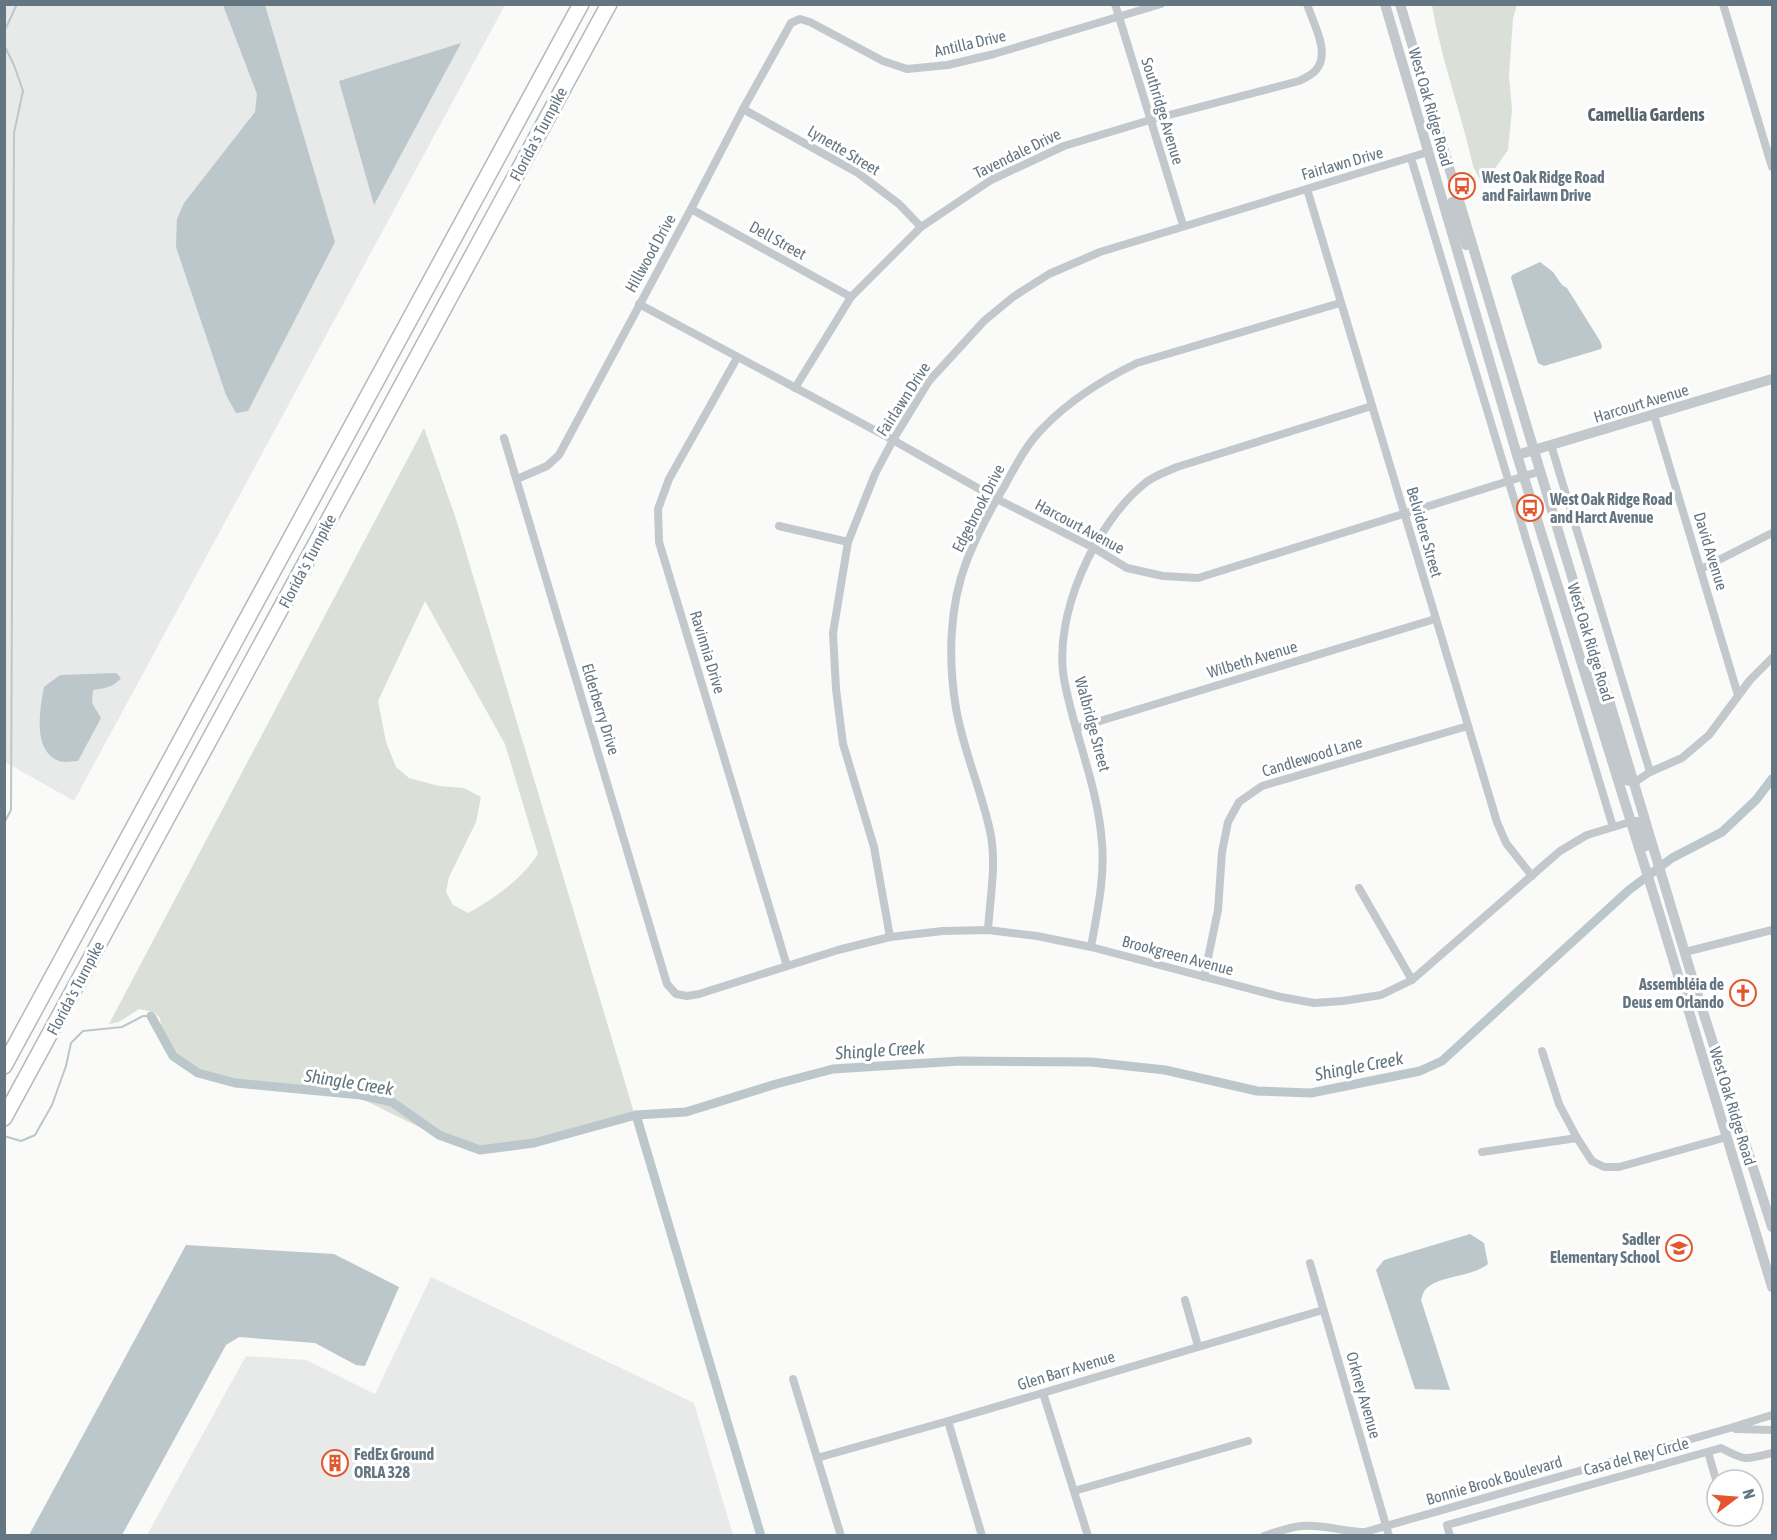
<svg xmlns="http://www.w3.org/2000/svg" width="1777" height="1540" font-family="'Asap Condensed',sans-serif">
	<rect width="100%" height="100%" fill="#fafaf8"/>
	<g fill="#e8e9e9">
		<polygon points="5,5 505,5 74,801 5,762"/>
		<polygon points="431,1277 694,1403 733,1535 147,1535 246,1356 306,1360 375,1394"/>
	</g>
	<g fill="#dadfd7" fill-rule="evenodd">
		<path d="M1432 5H1517L1513 18 1509 76 1512 110 1508 150 1489 177 1484 180 1479 178 1473 166C1461 112 1441 59 1432 5Z"/>
		<path d="M424 428 456 519 635 1116 516 1147 477 1148 443 1139 344 1090 330 1087 281 1091 220 1078 185 1062 168 1052 163 1044 160 1018 154 1012 139 1009 119 1022 109 1024ZM425 601 505 744 538 854C521 880 495 898 468 913L453 905 446 892 449 877 476 822 481 797 464 788 439 786 409 778 396 767 386 742 378 701Z"/>
	</g>
	<g fill="#bbc7cb">
		<polygon points="223,5 265,5 335,242 248,411 236,413 226,395 176,247 177,219 184,203 255,112 257,94"/>
		<polygon points="461,43 374,205 339,81"/>
		<polygon points="1540,262 1553,272 1562,285 1567,288 1600,341 1602,346 1601,349 1544,366 1538,363 1511,278 1512,275"/>
		<path d="M116 673 121 678C113 688 104 688 93 690L92 703 101 718 78 761C72 761 64 763 59 761 32 751 40 709 44 687L60 675Z"/>
		<path d="M1470 1234 1484 1243 1488 1264C1471 1278 1437 1275 1425 1290 1423 1293 1422 1296 1421 1300L1450 1390 1415 1389 1376 1270 1384 1260Z"/>
		<polygon points="186,1245 334,1254 399,1287 365,1366 356,1365 315,1343 239,1337 226,1345 122,1535 29,1535"/>
	</g>
	<g fill="none" stroke-linecap="round" stroke-linejoin="round">
		<g stroke="#bbc7cb" stroke-width="2">
			<polyline points="4,32 17,4"/>
			<polyline points="4,45 14,65 23,91 14,133 11,810 4,823"/>
			<polyline points="4,1136 21,1141 35,1135 52,1105 66,1066 71,1043 83,1031 122,1027 143,1016 151,1016"/>
		</g>
		<g stroke="#bbc7cb" stroke-width="9">
			<polyline points="151,1016 173,1056 198,1073 235,1083 361,1095 392,1102 439,1135 480,1150 534,1143 636,1115 686,1112 776,1084 833,1069 960,1061 1091,1062 1165,1070 1257,1091 1311,1093 1420,1071 1442,1061 1629,890 1672,858 1722,832 1756,800 1772,779"/>
			<polyline points="636,1115 761,1536"/>
		</g>
		<defs>
			<g id="motorway">
				<polyline points="4,1066 581,4"/>
				<polyline points="4,1118 609,4"/>
			</g>
		</defs>
		<use href="#motorway" stroke="#b4b9bd" stroke-width="18"/>
		<g stroke="#c3c8cc" stroke-width="8">
			<polyline points="1115,4 1183,225"/>
			<polyline points="1723,4 1772,167"/>
			<polyline points="743,109 858,173 899,204 921,227"/>
			<polyline points="1411,158 1613,827"/>
			<polyline points="1307,189 1497,822 1506,843 1532,876"/>
			<polyline points="691,209 851,297"/>
			<polyline points="639,304 893,440 997,499 1094,548 1127,568 1163,576 1198,578 1541,471"/>
			<polyline points="737,358 669,479 658,509 659,542 787,966"/>
			<path d="M795 388 851 297 921 227 991 180 1064 146 1150 120 1299 81C1305 78 1312 75 1316 70 1331 53 1313 23 1307 4"/>
			<polyline points="1654,415 1738,695"/>
			<polyline points="504,438 667,984 676,994 687,996 699,994 838,950 890,937 943,931 988,930 1037,936 1091,947 1281,997 1314,1003 1343,1001 1381,995 1412,980 1560,851 1587,835 1630,822"/>
			<polyline points="1551,445 1650,772"/>
			<polyline points="517,479 547,466 559,455 691,209 743,109 791,23 800,19 810,22 883,61 907,69 948,65 994,54 1161,4"/>
			<polyline points="779,526 848,542"/>
			<polyline points="1701,569 1772,533"/>
			<polyline points="1077,728 1435,619"/>
			<polyline points="1635,782 1650,772 1682,758 1709,735 1750,680 1772,658"/>
			<polyline points="1359,888 1412,980"/>
			<path d="M988 930C990 898 997 862 990 831 981 789 963 750 956 708 948 660 949 606 967 560 977 535 990 510 1004 487 1015 467 1027 443 1044 427 1071 399 1102 380 1137 363L1340 303"/>
			<polyline points="890,937 874,847 843,744 836,689 833,633 848,542 875,474 893,440 929,381 984,321 1013,297 1049,274 1100,252 1428,152"/>
			<path d="M1091 947C1097 913 1105 878 1102 843 1098 786 1074 734 1064 679 1053 615 1095 524 1144 484 1153 476 1166 472 1177 467L1372 406"/>
			<polyline points="1685,952 1772,930"/>
			<polyline points="1204,977 1218,910 1222,852 1228,822 1239,802 1262,786 1468,726"/>
			<polyline points="1542,1051 1559,1104 1577,1138 1592,1161 1604,1167 1619,1167 1727,1137"/>
			<polyline points="1482,1152 1577,1138"/>
			<polyline points="1310,1263 1389,1536"/>
			<polyline points="1185,1300 1198,1346"/>
			<polyline points="793,1379 841,1536"/>
			<polyline points="1043,1393 1088,1536"/>
			<polyline points="948,1421 982,1536"/>
			<polyline points="1736,1429 1772,1430"/>
			<polyline points="1708,1452 1717,1483"/>
			<polyline points="817,1458 948,1421 1323,1310"/>
			<polyline points="1074,1491 1248,1441"/>
			<path d="M1264 1536C1276 1532 1289 1527 1302 1526 1323 1524 1344 1532 1365 1532L1730 1428 1772 1415"/>
			<path d="M1450 1536 1447 1525 1721 1448C1745 1461 1746 1460 1772 1453"/>
		</g>
		<g stroke="#c3c8cc" stroke-width="10">
			<polyline points="1385,4 1517,455 1658,909 1772,1287"/>
			<polyline points="1400,4 1696,990 1772,1227"/>
			<polyline points="1452,202 1466,245"/>
			<polyline points="1517,455 1772,379"/>
			<polyline points="1585,673 1599,689 1626,780 1635,782"/>
			<polyline points="1630,822 1638,822 1646,846"/>
		</g>
		<use href="#motorway" stroke="#fff" stroke-width="15"/>
	</g>
	<defs>
		<symbol id="bus-ring" viewBox="-11 -11 22 22"><circle r="9.5" fill="#fff" stroke="#e4572e" stroke-width="1.5"/><path d="M-5-6H5V4H4V6H2V4H-2V6H-4V4H-5ZM-3.5-4V0h7V-4ZM-3.5 1.2v1.5H-2V1.2ZM2 1.2v1.5H3.5V1.2Z" fill="#e4572e"/></symbol>
		<symbol id="church-ring" viewBox="-11 -11 22 22"><circle r="9.5" fill="#fff" stroke="#e4572e" stroke-width="1.5"/><path d="M-1.2-6h2.4v3.5h3.3v2.4h-3.3V6h-2.4V-.1h-3.3v-2.4h3.3Z" fill="#e4572e"/></symbol>
		<symbol id="school-ring" viewBox="-11 -11 22 22"><circle r="9.5" fill="#fff" stroke="#e4572e" stroke-width="1.5"/><path d="M0-5L7-2L0 1L-7-2ZM-4 1L0 2.5L4 1V4Q0 6-4 4Z" fill="#e4572e"/></symbol>
		<symbol id="building-ring" viewBox="-11 -11 22 22"><circle r="9.5" fill="#fff" stroke="#e4572e" stroke-width="1.5"/><path d="M-4-6H4V6H1V3H-1V6H-4ZM-2.5-4.3h1.7v1.8h-1.7ZM.8-4.3h1.7v1.8H.8ZM-2.5-1h1.7V.8h-1.7ZM.8-1h1.7V.8H.8Z" fill="#e4572e"/></symbol>
	</defs>
	<g fill-rule="evenodd">
		<use href="#bus-ring" x="1447" y="171" width="30" height="30"/>
		<use href="#bus-ring" x="1515" y="493" width="30" height="30"/>
		<use href="#church-ring" x="1728" y="978" width="30" height="30"/>
		<use href="#school-ring" x="1664" y="1233" width="30" height="30"/>
		<use href="#building-ring" x="320" y="1448" width="30" height="30"/>
	</g>
	<g text-anchor="middle" dominant-baseline="central" stroke-width="6" stroke-linejoin="round" paint-order="stroke">
		<g font-size="16" fill="#657683" stroke="#fff">
			<text transform="translate(970 43) rotate(-13)">Antilla Drive</text>
			<text transform="translate(1431 107) rotate(74)">West Oak Ridge Road</text>
			<text transform="translate(1163 111) rotate(73)">Southridge Avenue</text>
			<text transform="translate(538 134) rotate(-62)">Florida's Turnpike</text>
			<text transform="translate(844 150) rotate(31)">Lynette Street</text>
			<text transform="translate(1017 153) rotate(-26)">Tavendale Drive</text>
			<text transform="translate(1342 163) rotate(-16)">Fairlawn Drive</text>
			<text transform="translate(778 240) rotate(29)">Dell Street</text>
			<text transform="translate(650 253) rotate(-61)">Hillwood Drive</text>
			<text transform="translate(903 399) rotate(-57)">Fairlawn Drive</text>
			<text transform="translate(1641 403) rotate(-17)">Harcourt Avenue</text>
			<text transform="translate(978 508) rotate(-63)">Edgebrook Drive</text>
			<text transform="translate(1080 526) rotate(28)">Harcourt Avenue</text>
			<text transform="translate(1425 532) rotate(74)">Belvidere Street</text>
			<text transform="translate(1711 551) rotate(73)">David Avenue</text>
			<text transform="translate(307 561) rotate(-62)">Florida's Turnpike</text>
			<text transform="translate(1591 642) rotate(73)">West Oak Ridge Road</text>
			<text transform="translate(708 652) rotate(73)">Ravinnia Drive</text>
			<text transform="translate(1252 659) rotate(-17)">Wilbeth Avenue</text>
			<text transform="translate(601 709) rotate(73)">Elderberry Drive</text>
			<text transform="translate(1093 724) rotate(75)">Walbridge Street</text>
			<text transform="translate(1312 756) rotate(-17)">Candlewood Lane</text>
			<text transform="translate(1178 955) rotate(15)">Brookgreen Avenue</text>
			<text transform="translate(75 988) rotate(-62)">Florida's Turnpike</text>
			<text transform="translate(1733 1106) rotate(73)">West Oak Ridge Road</text>
			<text transform="translate(1066 1370) rotate(-17)">Glen Barr Avenue</text>
			<text transform="translate(1364 1395) rotate(74)">Orkney Avenue</text>
			<text transform="translate(1636 1456) rotate(-15)">Casa del Rey Circle</text>
			<text transform="translate(1494 1480) rotate(-16)">Bonnie Brook Boulevard</text>
		</g>
		<g font-size="16" font-weight="bold" fill="#657683" stroke="#fff" text-anchor="start">
			<text x="1482" y="177">West Oak Ridge Road<tspan x="1482" dy="18">and Fairlawn Drive</tspan></text>
			<text x="1550" y="499">West Oak Ridge Road<tspan x="1550" dy="18">and Harct Avenue</tspan></text>
			<text x="1724" y="984" text-anchor="end">Assembléia de<tspan x="1724" dy="18">Deus em Orlando</tspan></text>
			<text x="1660" y="1239" text-anchor="end">Sadler<tspan x="1660" dy="18">Elementary School</tspan></text>
			<text x="354" y="1454">FedEx Ground<tspan x="354" dy="18">ORLA 328</tspan></text>
		</g>
		<g font-size="18" font-weight="bold" fill="#57646e" stroke="#fff">
			<text x="1646" y="114">Camellia Gardens</text>
		</g>
		<g font-size="18" font-style="italic" fill="#60757c" stroke="#fff">
			<text transform="translate(880 1050) rotate(-4)">Shingle Creek</text>
			<text transform="translate(1359 1066) rotate(-11)">Shingle Creek</text>
			<text transform="translate(349 1082) rotate(9)">Shingle Creek</text>
		</g>
	</g>
	<rect width="1777" height="1540" fill="none" stroke="#657683" stroke-width="12"/>
	<g transform="translate(1735 1498) rotate(74)"><circle r="28" fill="#ffffff" stroke="#c1c8cd" stroke-width="1.5"/>
	<path d="M0-4.5L10 22L0 15L-10 22Z" fill="#e4572e"/>
	<text y="-9" font-size="16" font-weight="bold" text-anchor="middle" fill="#657683">N</text>
	</g>
</svg>
